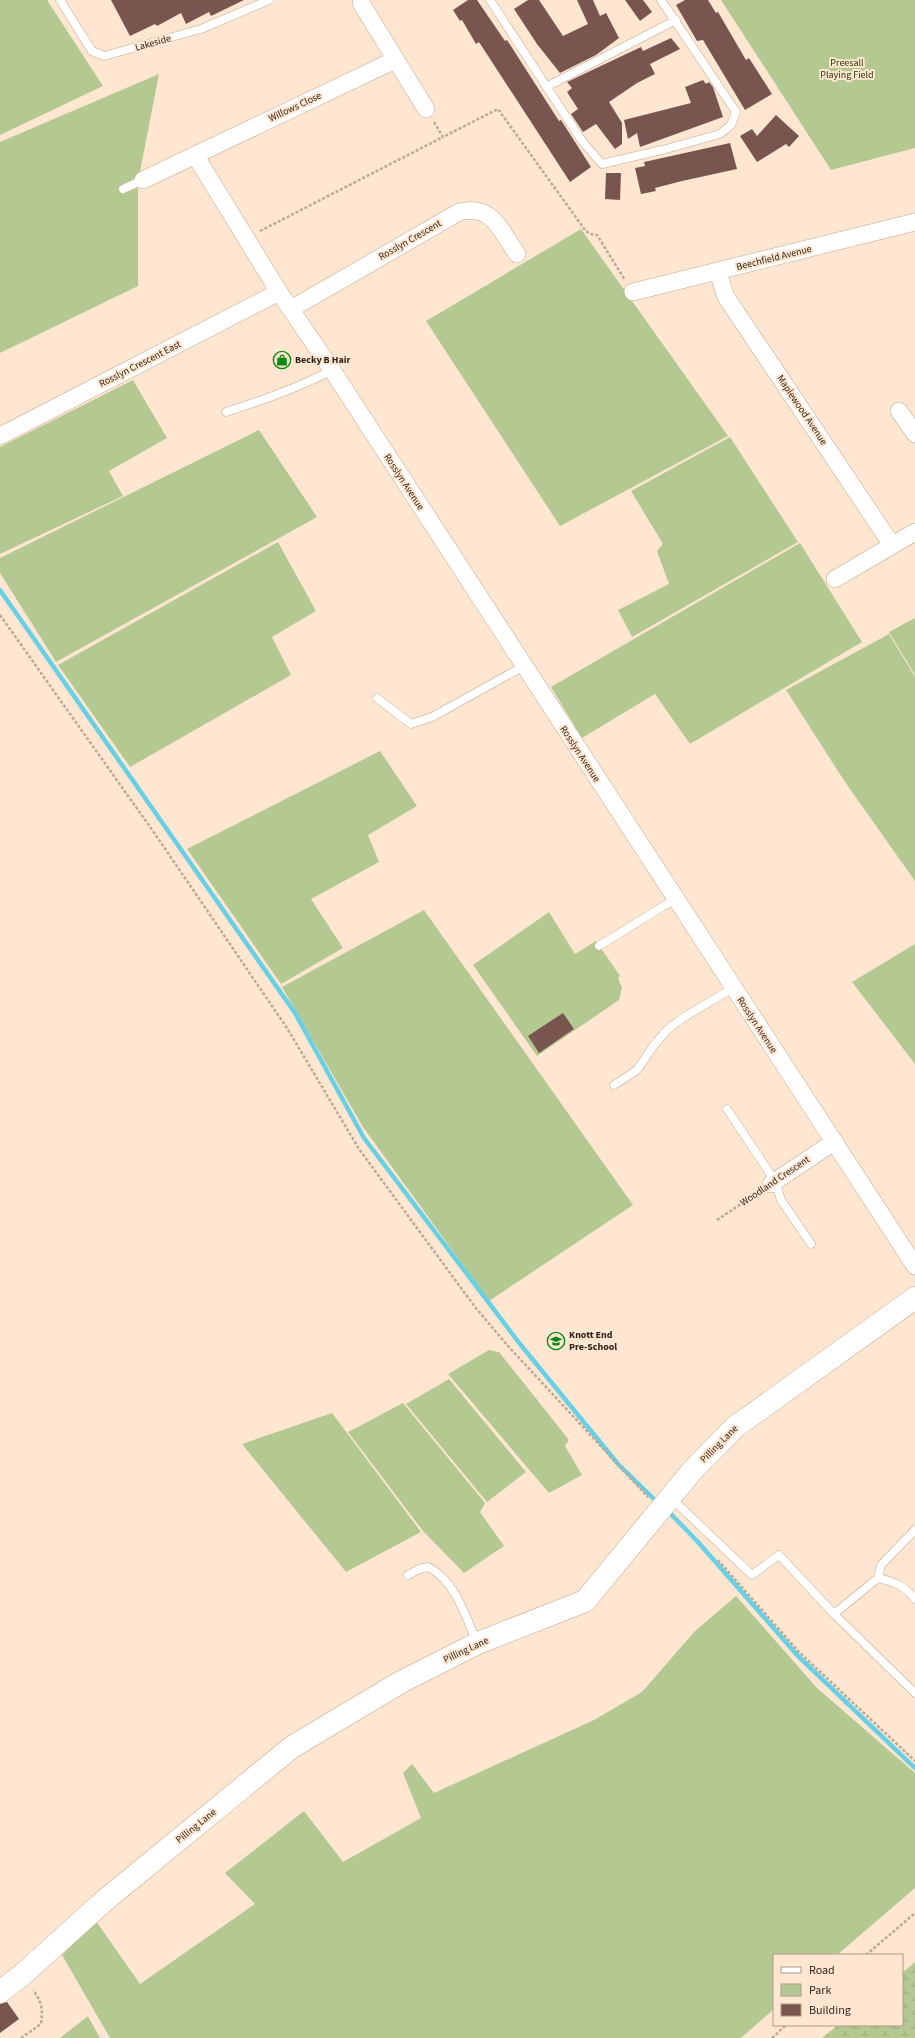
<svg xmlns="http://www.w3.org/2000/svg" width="915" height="2038" font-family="'Source Sans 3',sans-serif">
	<defs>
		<pattern id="wetland-marsh" width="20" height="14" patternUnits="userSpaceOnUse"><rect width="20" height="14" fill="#b4c991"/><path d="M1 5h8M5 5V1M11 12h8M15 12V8" fill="none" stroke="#9bac7c"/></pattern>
	</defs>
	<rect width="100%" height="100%" fill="#ffe6d1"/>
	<g fill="#b4c991">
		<polygon points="0,0 47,0 103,86 0,135"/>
		<polygon points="721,0 915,0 915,148 831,170"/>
		<polygon points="159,74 138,182 138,286 0,353 0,142"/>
		<polygon points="581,229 728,436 560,526 426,321"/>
		<polygon points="133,380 167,438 109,471 123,496 0,554 0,447"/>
		<polygon points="259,430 317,517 56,662 0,573 0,558"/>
		<polygon points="730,437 798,542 632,637 618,610 669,584 657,551 663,544 631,491"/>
		<polygon points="278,542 316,611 272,637 291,675 130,767 58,665"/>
		<polygon points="800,543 862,642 690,744 655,694 582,738 551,687"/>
		<polygon points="915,618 915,675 889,632"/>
		<polygon points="889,634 915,677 915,881 845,782 786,690"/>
		<polygon points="380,751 417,806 368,835 379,862 311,899 343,948 281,984 187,849"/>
		<polygon points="424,910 633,1205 489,1301 363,1127 282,987"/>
		<polygon points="549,912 575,954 596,941 620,976 618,978 622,988 619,1000 537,1056 473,965"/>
		<polygon points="915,944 915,1064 852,982"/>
		<polygon points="489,1350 499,1352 569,1440 565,1446 582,1475 549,1493 448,1374"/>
		<polygon points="449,1379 526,1472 487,1502 406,1404"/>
		<polygon points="403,1403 485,1503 480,1512 504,1546 464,1573 423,1531 348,1432"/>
		<polygon points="332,1413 421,1532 346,1572 242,1444"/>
		<polygon points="736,1596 817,1688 915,1773 915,1888 837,1955 774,1955 774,2009 741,2038 110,2038 62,1955 96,1921 140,1984 255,1904 225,1873 304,1811 343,1862 421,1818 403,1773 412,1764 434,1793 594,1720 642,1692 695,1631"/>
		<polygon points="88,2016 100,2038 60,2038"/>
	</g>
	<polygon fill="url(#wetland-marsh)" points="915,1962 915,2038 822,2038 838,2025 902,2025 902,1973"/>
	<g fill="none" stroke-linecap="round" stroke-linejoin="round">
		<g stroke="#68d0e5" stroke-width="4.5">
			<polyline points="0,590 295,1013 364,1138 520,1344 618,1464 658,1503"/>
			<polyline points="667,1510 698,1542 798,1656 915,1768"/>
		</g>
	</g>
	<g fill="#795550">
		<polygon points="111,0 244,0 211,16 209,12 186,24 181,13 157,26 155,24 130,36"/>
		<polygon points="468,0 477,0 505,41 507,40 559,121 561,120 591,167 570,182 479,42 476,44 462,20 460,21 453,10"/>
		<polygon points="528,0 539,0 563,36 588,24 577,0 593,0 600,16 606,13 619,38 596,55 560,73 537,44 514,9"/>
		<polygon points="625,0 643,0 652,12 640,21"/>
		<polygon points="685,0 708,0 716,13 718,12 746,60 749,58 772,94 745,110 703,40 697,41 676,5"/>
		<polygon points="671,38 680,49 650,64 655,74 637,83 609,102 622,123 622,144 615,149 596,124 583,132 571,114 578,109 567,92 572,88 567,82 641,47 643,51"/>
		<polygon points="703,80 706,84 709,82 713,87 723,117 640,147 637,133 628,139 624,120 691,103 685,87"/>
		<polygon points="776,115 799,136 789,147 786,144 757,162 740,136 752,129 757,136"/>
		<polygon points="730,143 737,169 682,181 655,188 656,191 641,194 635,168 645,166 644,162"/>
		<polygon points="606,173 621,173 620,200 605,199"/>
		<polygon points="563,1013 574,1029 539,1053 528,1036"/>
		<polygon points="7,2002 19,2019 0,2033 0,2004"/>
	</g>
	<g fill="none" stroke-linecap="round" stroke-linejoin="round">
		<defs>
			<g id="lane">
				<polyline points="60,0 92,51 104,56 201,29 269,0"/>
				<polyline points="490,0 582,141 602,164 666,149 720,134 731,125 736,112 661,0"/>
				<polyline points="546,87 676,20"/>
				<polyline points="123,189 143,180"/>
				<path d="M226 412C263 400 298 388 332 370"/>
				<polyline points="377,698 411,724 432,717 524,666"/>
				<polyline points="599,946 675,899"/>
				<polyline points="614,1085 637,1070 654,1045 668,1029 681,1019 733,988"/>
				<polyline points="727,1109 775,1181 781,1200 811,1244"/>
				<polyline points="671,1498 752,1575 779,1555 834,1614 915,1693"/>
				<path d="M408 1575 419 1569 428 1567C455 1580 466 1617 477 1643"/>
				<path d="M878 1578C895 1582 905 1586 915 1599"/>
				<polyline points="834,1614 878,1578 881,1565 915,1530"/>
			</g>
			<g id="street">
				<polyline points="361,3 426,109"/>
				<polyline points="195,155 279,292 332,370 915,1266"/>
				<polyline points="143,180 395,60"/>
				<polyline points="718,272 726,297 892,545"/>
				<polyline points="633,292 915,222"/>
				<path d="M291 309 459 212C493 204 500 230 517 254"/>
				<polyline points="899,411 915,434"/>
				<polyline points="0,436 279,292"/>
				<polyline points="835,579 915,532"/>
				<polyline points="771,1184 834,1142"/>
			</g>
			<polyline id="secondary" points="0,1992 22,1975 104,1901 292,1747 401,1682 478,1643 585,1601 692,1471 735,1427 915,1298"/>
		</defs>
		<use href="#lane" stroke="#c5a78f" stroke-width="9"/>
		<use href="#street" stroke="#c5a78f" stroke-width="18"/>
		<use href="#secondary" stroke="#c5a78f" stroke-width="23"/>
		<g stroke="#bda897" stroke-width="2.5" stroke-dasharray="3 2" stroke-linecap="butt">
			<polyline points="434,122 443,137 498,109 585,230 590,234 597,235 625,280"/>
			<polyline points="260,231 443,137"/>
			<polyline points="0,615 155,834 287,1028 359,1149 475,1307 508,1346 648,1497"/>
			<polyline points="717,1220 759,1192"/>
			<polyline points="718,1560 799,1652 915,1761"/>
			<polyline points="866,1955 915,1913"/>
			<path d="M21 2038 41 2024C43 2010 42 2002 33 1990"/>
			<polyline points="772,2038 786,2025"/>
		</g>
		<use href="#lane" stroke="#fff" stroke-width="8"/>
		<use href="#street" stroke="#fff" stroke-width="17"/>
		<use href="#secondary" stroke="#fff" stroke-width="22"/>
	</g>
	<defs>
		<symbol id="shop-ring" viewBox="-11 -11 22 22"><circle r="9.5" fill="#ffe6d1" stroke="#0a8a13" stroke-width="1.5"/><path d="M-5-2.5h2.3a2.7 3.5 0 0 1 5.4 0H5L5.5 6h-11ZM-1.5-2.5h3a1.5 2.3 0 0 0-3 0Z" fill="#0a8a13"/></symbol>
		<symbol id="school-ring" viewBox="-11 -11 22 22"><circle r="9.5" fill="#ffe6d1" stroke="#0a8a13" stroke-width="1.5"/><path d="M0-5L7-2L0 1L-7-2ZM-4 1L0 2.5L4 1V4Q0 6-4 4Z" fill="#0a8a13"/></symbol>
	</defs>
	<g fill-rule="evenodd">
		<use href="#shop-ring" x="272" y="350" width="20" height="20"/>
		<use href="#school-ring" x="546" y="1331" width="20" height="20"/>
	</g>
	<g text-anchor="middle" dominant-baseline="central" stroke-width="4" stroke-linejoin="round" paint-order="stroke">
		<g font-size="10" fill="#31251c" stroke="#ffe6d1">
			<text transform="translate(153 43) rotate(-16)">Lakeside</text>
			<text transform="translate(295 107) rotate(-25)">Willows Close</text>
			<text transform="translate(410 240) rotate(-30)">Rosslyn Crescent</text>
			<text transform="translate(774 258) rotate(-14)">Beechfield Avenue</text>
			<text transform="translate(140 364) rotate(-27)">Rosslyn Crescent East</text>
			<text transform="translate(802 410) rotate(56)">Maplewood Avenue</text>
			<text transform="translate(404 482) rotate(57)">Rosslyn Avenue</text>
			<text transform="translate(580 754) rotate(57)">Rosslyn Avenue</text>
			<text transform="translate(757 1025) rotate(57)">Rosslyn Avenue</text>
			<text transform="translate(775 1181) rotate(-34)">Woodland Crescent</text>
			<text transform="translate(719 1444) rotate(-45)">Pilling Lane</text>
			<text transform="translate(466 1650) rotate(-25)">Pilling Lane</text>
			<text transform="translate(196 1826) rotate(-39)">Pilling Lane</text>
		</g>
		<g font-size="10" fill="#2a3901" stroke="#ffe6d1">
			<text x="847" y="63">Preesall<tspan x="847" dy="12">Playing Field</tspan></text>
		</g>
		<g font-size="10" font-weight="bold" fill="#31251c" stroke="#ffe6d1" text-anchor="start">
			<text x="295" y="360">Becky B Hair</text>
			<text x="569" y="1335">Knott End<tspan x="569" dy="12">Pre-School</tspan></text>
		</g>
	</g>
	<rect x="773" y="1954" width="130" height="72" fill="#ffe6d1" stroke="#ad9989"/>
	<rect x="781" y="1967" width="20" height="6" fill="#ffffff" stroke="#ad9989"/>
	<text x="809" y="1974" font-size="12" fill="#31251c">Road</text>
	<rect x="781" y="1984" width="20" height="12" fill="#b4c991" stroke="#ad9989"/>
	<text x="809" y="1994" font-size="12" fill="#31251c">Park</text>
	<rect x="781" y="2004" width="20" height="12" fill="#795550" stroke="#ad9989"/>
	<text x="809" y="2014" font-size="12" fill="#31251c">Building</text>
</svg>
